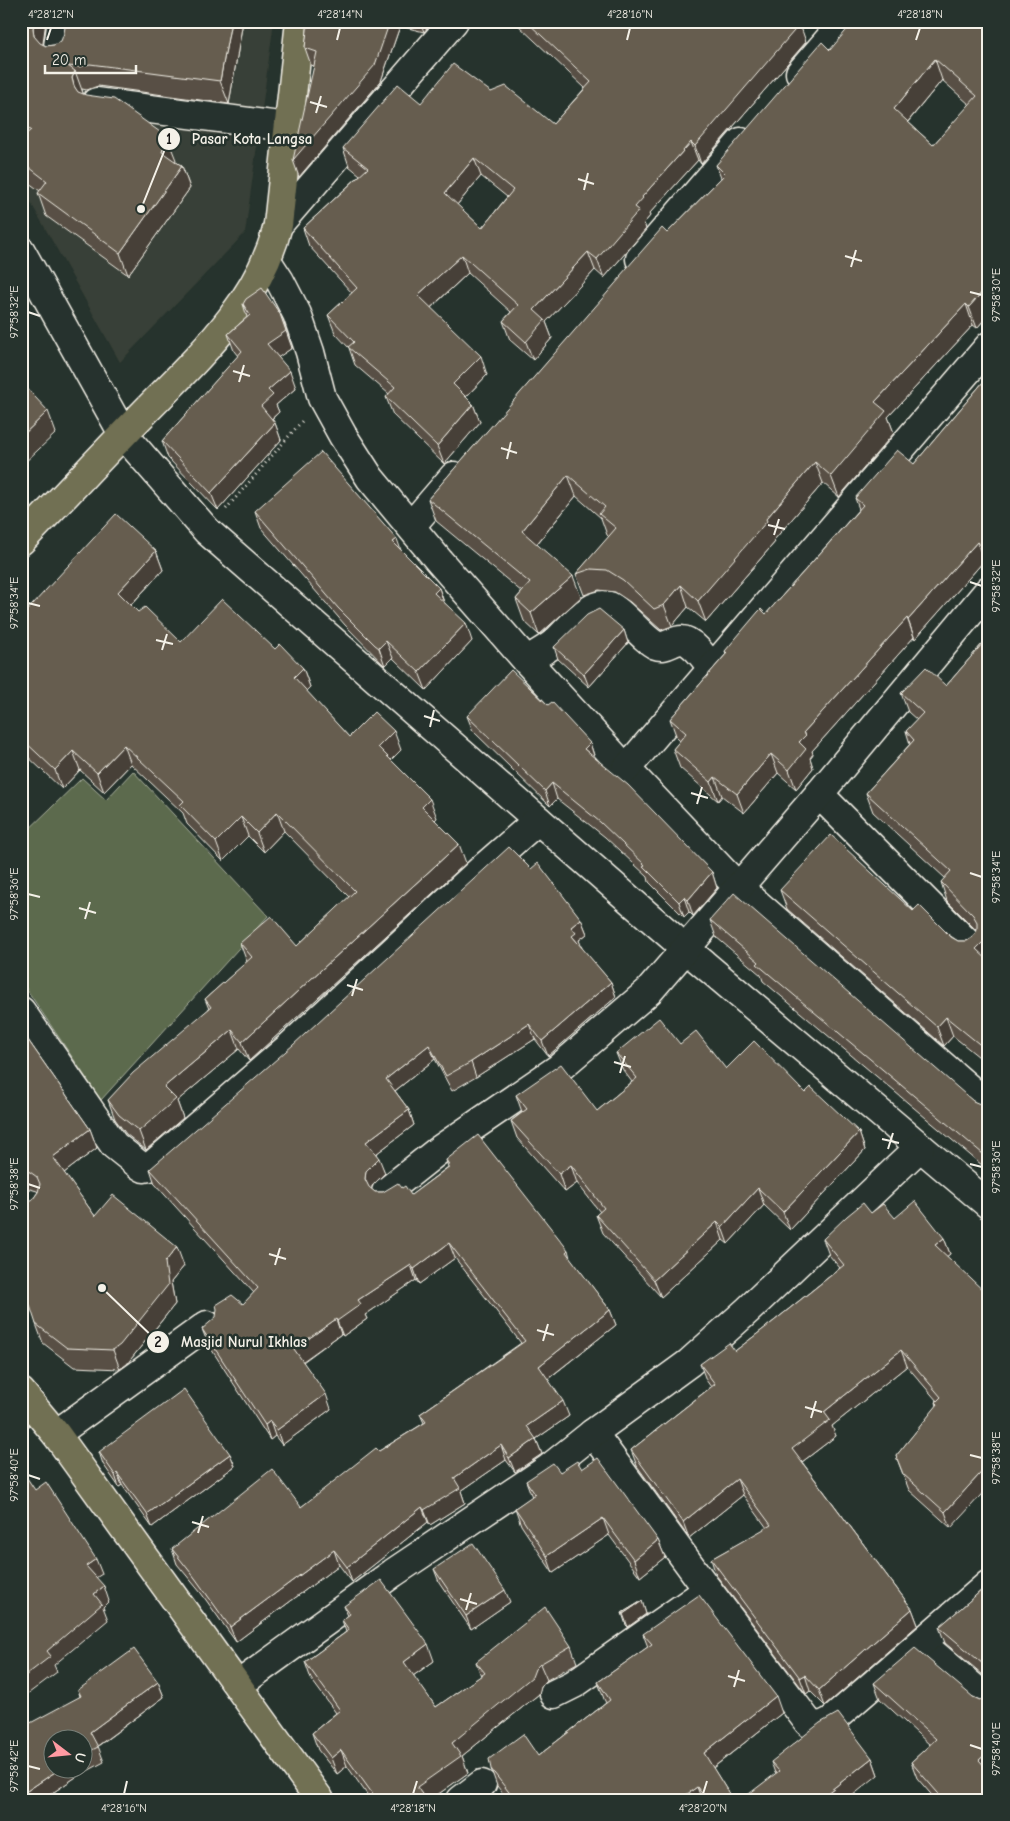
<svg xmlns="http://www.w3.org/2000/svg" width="1010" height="1821" font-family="'Comic Neue',sans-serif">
	<rect width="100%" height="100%" fill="#26332d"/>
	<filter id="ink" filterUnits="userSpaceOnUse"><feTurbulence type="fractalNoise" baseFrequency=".02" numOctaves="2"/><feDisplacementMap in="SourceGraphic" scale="10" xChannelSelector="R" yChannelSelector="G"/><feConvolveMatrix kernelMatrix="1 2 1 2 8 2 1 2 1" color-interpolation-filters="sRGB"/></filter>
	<g filter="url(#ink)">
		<polygon fill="#394037" points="21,21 274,21 245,233 120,362 21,185"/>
		<polygon fill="#5b6b4e" stroke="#a8ae9b" points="133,771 268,916 101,1100 21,981 21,837 82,778 106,800"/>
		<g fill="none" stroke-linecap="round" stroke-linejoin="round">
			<defs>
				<g id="minor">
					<polyline points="57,53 62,21"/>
					<polyline points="800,73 845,21"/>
					<polyline points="96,102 288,127"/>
					<polyline points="278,225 454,21"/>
					<polyline points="21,251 123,434 207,531 686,949 989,1205"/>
					<polyline points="640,259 741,142"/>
					<polyline points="267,261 280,281 297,314 310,352 322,398 343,436 370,478 440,562 527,661 626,769 738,887 989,1106"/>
					<polyline points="411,526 454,476"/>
					<path d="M527 661C535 655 545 650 553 644 569 631 594 592 616 610 627 618 646 641 656 645 666 649 672 640 682 640 692 640 706 660 712 668"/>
					<polyline points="626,769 989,346"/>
					<polyline points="819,794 969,945"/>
					<polyline points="21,1011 114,1145 139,1165 144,1168 150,1167 288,1048 482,869 538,820"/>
					<polyline points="386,1192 439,1150 559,1068 649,991 819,794 989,590"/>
					<polyline points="593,1433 708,1590"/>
					<polyline points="56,1434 207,1325"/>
					<polyline points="922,1644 989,1701"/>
					<polyline points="238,1685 393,1573 548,1469 593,1433 689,1363 748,1310 920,1147"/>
					<polyline points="554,1694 574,1684 708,1590 808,1722 813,1726 823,1725 831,1721 989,1584"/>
					<polyline points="461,1800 482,1784"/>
				</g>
				<path id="major" d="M21 541C60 501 98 460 137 420 192 363 259 305 278 225L300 21"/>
				<polyline id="highway" points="21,1392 56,1434 320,1800"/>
			</defs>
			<use href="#minor" stroke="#f4f1e8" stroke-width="31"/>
			<use href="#major" stroke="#f4f1e8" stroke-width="31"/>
			<use href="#highway" stroke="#f4f1e8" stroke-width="31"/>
			<polyline stroke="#f4f1e8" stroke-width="3" stroke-dasharray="1 4" stroke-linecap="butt" points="226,509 302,421"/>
			<use href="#minor" stroke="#26332d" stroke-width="28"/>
			<use href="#major" stroke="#716f52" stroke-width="28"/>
			<use href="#highway" stroke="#716f52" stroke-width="28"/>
		</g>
		<g fill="#585044" stroke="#f4f1e8" fill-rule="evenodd">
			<polygon points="21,21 46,21 43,44 46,46 243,21 229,104 98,86 87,90 82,89 83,94 176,160 175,161 182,166 190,188 128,275 46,216 38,193 40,191 21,177"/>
			<polygon points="308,21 433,21 424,32 400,26 381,81 299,177 314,66 311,65 305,48"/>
			<path d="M517 21H798V22L806 42 701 164 698 160 649 214 650 216 644 223 646 229 604 278 595 270 546 322 552 338 533 360 510 340 503 321 511 312 468 273 431 308 487 375 466 397 473 404 480 422 444 464 393 415 386 397 389 394 355 365 349 348 335 333 328 315 352 293 309 246 303 228 360 175 349 166 343 148 421 103 491 92 553 124 585 88 518 25ZM481 176 507 197 482 228 457 205Z"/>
			<path d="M989 21V314L977 328 973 325 888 417 894 433 839 497 823 483 774 540 775 542 706 622 688 607 672 626 661 630 630 602 615 592 599 590 584 595 576 574 609 537 607 535 601 518 576 496 537 544 581 597 539 635 524 621 516 599 522 592 436 521 428 499 621 278 620 276 667 233 721 178 716 165 830 50ZM942 80 970 105 933 145 908 122Z"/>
			<polygon points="243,304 292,348 278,357 296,388 276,405 279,412 272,419 275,423 281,440 218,510 168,458 162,441 238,356 234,351 228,334 247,317"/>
			<polygon points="989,375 989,565 984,561 915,639 914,637 812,751 813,754 810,758 813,768 796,789 778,773 744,813 722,796 718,801 680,768 673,749 680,741 677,738 670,719 726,654 725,651 766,614 859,509 855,498 914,464"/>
			<polygon points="255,511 402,551 439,588 444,602 472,641 426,690 393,658 385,666 345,625 261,528"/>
			<polygon points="156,551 163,570 131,605 138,612 181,642 275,649 303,668 310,687 306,691 349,737 401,750 391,760 437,818 435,820 466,863 249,1061 239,1049 177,1101 183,1118 146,1150 126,1134 115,1119 108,1100 209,1009 205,999 247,962 240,943 297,946 349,897 284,831 264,852 248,836 223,861 187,824 183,813 131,764 104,792 80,770 62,789 24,753 21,756 21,617"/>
			<polygon points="624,630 628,643 589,687 558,659 554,647"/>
			<polygon points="989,636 989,1065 953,1036 944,1046 787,909 780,890 913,911 958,941 967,941 973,937 977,931 947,901 941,882 945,878 873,812 866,793 910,744 906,731 917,720 908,712 901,693 946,686"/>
			<polygon points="548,705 590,743 595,758 712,872 717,888 693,916 689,912 684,917 649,882 648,877 605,837 557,799 550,806 473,731 467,716"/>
			<polygon points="581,919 587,934 579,940 581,948 611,982 616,997 548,1056 535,1039 476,1077 452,1091 435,1059 395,1091 409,1110 414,1125 376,1154 385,1173 372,1186 371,1189 375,1192 383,1192 402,1188 411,1195 448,1167 446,1160 568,1250 570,1258 610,1310 616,1325 548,1379 569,1416 536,1439 542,1454 515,1472 506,1460 461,1491 465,1503 430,1525 428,1522 352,1582 339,1565 236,1642 201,1593 177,1564 172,1549 301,1507 379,1451 424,1423 420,1414 521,1343 455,1258 419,1284 416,1280 365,1315 367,1319 343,1336 341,1334 303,1362 331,1409 282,1445 275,1436 270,1440 208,1344 202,1329 243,1304 254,1293 155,1184 150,1169"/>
			<polygon points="710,920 989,1112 989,1171 763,981 761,975 716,937"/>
			<polygon points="21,1030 90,1129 97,1148 64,1173 95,1216 184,1266 171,1282 175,1304 127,1364 120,1369 74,1367 43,1343 36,1324 33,1199 38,1192 37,1191 30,1189 21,1193"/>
			<polygon points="680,1044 726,1069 805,1093 859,1132 865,1150 790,1230 764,1205 728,1244 723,1240 661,1297 603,1233 596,1215 600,1212 577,1183 565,1192 517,1138 511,1121 522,1112 516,1095 597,1111 632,1082 623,1070 616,1053"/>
			<polygon points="871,1213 895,1218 944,1238 950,1254 947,1256 951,1528 909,1490 896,1456 937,1406 936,1402 937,1401 907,1366 832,1426 836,1436 802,1462 912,1609 918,1625 825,1706 810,1691 806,1694 716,1575 711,1559 767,1528 743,1495 689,1538 637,1466 631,1450 711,1387 706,1380 700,1364 735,1351 774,1321 840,1268 829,1255 823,1239"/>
			<polygon points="99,1452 230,1454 235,1466 152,1527 122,1485 119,1487 103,1464"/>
			<polygon points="582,1469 658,1540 665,1557 640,1577 609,1535 553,1573 521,1525 515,1508 532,1497 526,1481 560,1472"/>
			<polygon points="434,1569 510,1602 471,1629 439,1582"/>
			<polygon points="989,1584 989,1680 945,1643 939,1627"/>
			<polygon points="642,1601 646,1614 628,1627 626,1625 622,1613"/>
			<polygon points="344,1606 434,1661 413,1676 436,1707 481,1676 476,1662 571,1646 577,1663 547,1680 541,1686 539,1694 462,1756 468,1773 430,1800 371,1800 347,1766 337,1774 318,1750 312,1733 336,1713 311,1679 305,1662 346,1632 342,1620 348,1616"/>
			<polygon points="643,1634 782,1713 713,1768 733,1800 508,1800 497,1786 491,1769 538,1756 606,1703 604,1699 598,1682 648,1647"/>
			<path d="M158 1682 164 1697 98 1746 104 1762 76 1777 42 1800H21L80 1696 78 1690ZM82 1738V1768H52Z"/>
			<polygon points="874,1683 973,1697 980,1700 988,1700 989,1800 936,1800 917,1778 911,1762 930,1745 880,1699"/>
			<polygon points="872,1758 878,1775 775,1773 771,1762"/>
		</g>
		<g fill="#474137" stroke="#f4f1e8">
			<polygon points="35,21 46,21 42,51 34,36 33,28"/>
			<polygon points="231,21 243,21 229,104 220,81"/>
			<polygon points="390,21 398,21 400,26 381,81 299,177 293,160"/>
			<polygon points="420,21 433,21 424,32"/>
			<polygon points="792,21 798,21 798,22 800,24 806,42 701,164 695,146"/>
			<polygon points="935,59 942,80 901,130 894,109"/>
			<polygon points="75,71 83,93 81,100 74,86 72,78"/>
			<polygon points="167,137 176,160 170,174 162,152"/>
			<polygon points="691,142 698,160 649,214 650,216 644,223 646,229 604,278 597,259 642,197"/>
			<polygon points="474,158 481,176 451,212 445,193"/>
			<polygon points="182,166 190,188 128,275 120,253"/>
			<polygon points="588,252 595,270 546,322 552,338 533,360 526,342 534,310"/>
			<polygon points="462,255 468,273 424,314 418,295"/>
			<polygon points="989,284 989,314 977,328 969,307"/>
			<polygon points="966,304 973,325 888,417 894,433 839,497 831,476 875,402"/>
			<polygon points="280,314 292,348 273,361 267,344"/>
			<polygon points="481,356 487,375 460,403 453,384"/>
			<polygon points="290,371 296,388 276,405 279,412 267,423 261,406 268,390"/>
			<polygon points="473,404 480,422 444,464 437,446"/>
			<polygon points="48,411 56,433 21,466 21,437"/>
			<polygon points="275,423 281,440 218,510 211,493"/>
			<polygon points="815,462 823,483 774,540 775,542 706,622 698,601 766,519"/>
			<polygon points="568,475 576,496 530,552 522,531"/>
			<polygon points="397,539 403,556 393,542"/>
			<polygon points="977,542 984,561 915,639 908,620"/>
			<polygon points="156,551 163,570 125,611 118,592"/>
			<polygon points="573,576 581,597 539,635 531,613"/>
			<polygon points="681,585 688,607 672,626 664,605"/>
			<polygon points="439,588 445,606 434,593"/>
			<polygon points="907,618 914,637 812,751 813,754 810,758 813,768 796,789 789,770 803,733"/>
			<polygon points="466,623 472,641 426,690 419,672"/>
			<polygon points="624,630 628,643 589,687 584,674"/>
			<polygon points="386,641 393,658 385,666 379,648"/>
			<polygon points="303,668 310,687 301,696 294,677"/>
			<polygon points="394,731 401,750 385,766 378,747"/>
			<polygon points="590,743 595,759 584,749"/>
			<polygon points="21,745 24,753 21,756"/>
			<polygon points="124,745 131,764 104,792 97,773"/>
			<polygon points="73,751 80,770 62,789 55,770"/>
			<polygon points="771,754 778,773 744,813 737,794"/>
			<polygon points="989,770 989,784 985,774"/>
			<polygon points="715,777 722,796 718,801 711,782"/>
			<polygon points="552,783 557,799 550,806 545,791"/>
			<polygon points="430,799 437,818 429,826 422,807"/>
			<polygon points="277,812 284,831 264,852 257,833"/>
			<polygon points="241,817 248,836 223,861 216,842"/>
			<polygon points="459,844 466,863 249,1061 242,1042"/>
			<polygon points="712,872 717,888 693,916 688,900"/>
			<polygon points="684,897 689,912 684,917 679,902"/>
			<polygon points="581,919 587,934 579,940 582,948 572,936 571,927"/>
			<polygon points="989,936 989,962 976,949"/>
			<polygon points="611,982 616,997 548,1056 542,1041"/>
			<polygon points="946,1017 953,1036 944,1046 937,1027"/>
			<polygon points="529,1024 535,1039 476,1077 471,1062"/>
			<polygon points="232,1030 239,1049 177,1101 183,1118 146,1150 139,1131 164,1087"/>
			<polygon points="429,1045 435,1059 391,1094 386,1079"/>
			<polygon points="409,1110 414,1125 372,1157 366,1142"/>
			<polygon points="90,1129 97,1148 60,1176 53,1157"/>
			<polygon points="859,1132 865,1150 790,1230 783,1212"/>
			<polygon points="379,1158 385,1173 372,1186 371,1194 365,1179 366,1171"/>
			<polygon points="571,1165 577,1183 565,1192 559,1174"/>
			<polygon points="758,1188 764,1205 728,1244 722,1227"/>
			<polygon points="717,1222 723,1240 661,1297 654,1280"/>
			<polygon points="944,1238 950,1254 941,1261 935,1245"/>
			<polygon points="449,1243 455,1258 419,1284 414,1269"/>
			<polygon points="177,1247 184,1266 171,1282 175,1304 127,1364 120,1369 113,1350 165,1262"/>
			<polygon points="411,1265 416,1280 365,1315 367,1319 343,1336 337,1321 358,1300"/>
			<polygon points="610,1310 616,1325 545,1381 539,1366"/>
			<polygon points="336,1319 341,1334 299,1364 294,1349"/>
			<polygon points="901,1350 907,1366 832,1426 836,1436 798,1465 792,1449 824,1412"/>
			<polygon points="326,1394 331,1409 282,1445 277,1430"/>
			<polygon points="563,1401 569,1416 533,1441 527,1426"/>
			<polygon points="270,1421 275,1436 270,1440 265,1425"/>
			<polygon points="536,1439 542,1454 515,1472 509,1458"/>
			<polygon points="501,1445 506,1460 461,1491 465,1503 430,1525 424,1510 454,1478"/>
			<polygon points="230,1454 235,1466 152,1527 147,1514"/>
			<polygon points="989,1464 989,1486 951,1528 945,1512"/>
			<polygon points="117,1473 122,1485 119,1487 115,1475"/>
			<polygon points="737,1479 743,1495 689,1538 683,1522"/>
			<polygon points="422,1507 428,1522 352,1582 347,1567"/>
			<polygon points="603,1518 609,1535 553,1573 547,1556"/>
			<polygon points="658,1540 665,1557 640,1577 634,1560"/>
			<polygon points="334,1550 339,1565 236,1642 230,1627"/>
			<polygon points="96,1559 102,1574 91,1581 86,1566"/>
			<polygon points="104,1586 109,1601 103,1607 108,1620 54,1665 57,1672 21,1699 21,1679 47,1651 94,1594"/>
			<polygon points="505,1590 510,1602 471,1629 466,1616"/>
			<polygon points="642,1601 646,1614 628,1627 623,1614"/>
			<polygon points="912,1609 918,1625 825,1706 819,1690"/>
			<polygon points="428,1644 434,1661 410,1678 404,1662"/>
			<polygon points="540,1664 547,1680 541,1686 539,1694 462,1756 468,1773 430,1800 422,1800 417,1787 452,1743"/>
			<polygon points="805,1675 810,1691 806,1694 800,1678"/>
			<polygon points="158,1682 164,1697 96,1747 90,1732"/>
			<polygon points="776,1696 782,1713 710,1770 704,1753"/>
			<polygon points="341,1750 347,1766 337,1774 331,1758"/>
			<polygon points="989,1751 989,1772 979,1760"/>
			<polygon points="872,1758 878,1775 847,1800 829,1800 826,1794"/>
			<polygon points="61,1768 73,1768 76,1777 42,1800 21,1800 21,1795"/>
			<polygon points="697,1787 702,1800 679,1800"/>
			<polygon points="989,1795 989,1800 983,1800"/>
		</g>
		<g fill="#665d4f" stroke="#f4f1e8" fill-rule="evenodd">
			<polygon points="21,21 35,21 33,28 34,36 40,43 46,46 54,45 61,41 64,33 66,21 231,21 220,81 90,64 79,67 68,66 75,71 72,78 74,86 78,92 86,95 114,99 167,137 162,152 182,166 120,253 38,193 47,181 21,161 21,138 31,130 21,128"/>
			<polygon points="308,21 390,21 375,65 293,160 317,52 305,48"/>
			<path d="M526 21H797L800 24 695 146 691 142 642 197 643 198 635 207 639 210 597 259 588 252 534 310 545 320 526 342 503 321 518 305 462 255 418 295 481 356 453 384 473 404 437 446 386 397 395 387 348 347 354 342 328 315 357 288 303 228 368 168 343 148 398 84 421 103 453 64 491 92 506 86 553 124 591 82ZM474 158 513 190 482 228 445 193Z"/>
			<path d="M854 21H989V284L969 307 966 304 875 402 886 411 831 476 815 462 766 519 767 521 698 601 681 585 664 605 654 609 623 580 607 570 591 569 576 574 616 528 599 514 605 507 568 475 522 531 573 576 531 613 516 599 530 583 428 499 621 277 620 276 662 228 667 233 725 174 716 165 822 42 830 50ZM935 59 977 96 933 145 894 109Z"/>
			<polygon points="262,288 280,314 286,331 267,344 290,371 268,390 273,395 261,406 275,423 211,493 162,441 242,351 228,334 250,315 243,304 246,299"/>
			<polygon points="989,375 989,552 977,542 908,620 907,618 803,733 806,735 799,742 806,749 789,770 771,754 737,794 715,777 711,782 673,749 686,733 670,719 727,653 725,651 758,612 761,609 766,614 863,505 855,498 897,450 914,464"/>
			<polygon points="21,382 48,411 21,437"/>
			<polygon points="321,452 397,539 393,542 439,588 434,593 466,623 419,672 386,641 379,648 375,645 338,608 255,511"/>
			<polygon points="116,514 156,551 118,592 138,612 145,607 181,642 222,599 275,649 280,644 303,668 294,677 349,737 374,712 394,731 378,747 430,799 422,807 459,844 242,1042 232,1030 164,1087 176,1099 139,1131 119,1115 108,1100 133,1073 211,1007 205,999 252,957 240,943 271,916 297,946 355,891 277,812 257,833 241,817 216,842 180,805 184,801 124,745 97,773 73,751 55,770 21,738 21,617"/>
			<polygon points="599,609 624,630 584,674 554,647 587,615"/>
			<polygon points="989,636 989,770 985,774 989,777 989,936 976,949 989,961 989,1052 946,1017 937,1027 780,890 831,835 913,911 919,905 951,937 958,941 967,941 973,937 977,930 977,922 973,915 941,882 951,871 866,793 914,740 906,731 923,713 901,693 926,667 946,686"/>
			<polygon points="511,670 548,705 552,702 590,743 584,749 628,785 712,872 688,900 684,897 679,902 643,866 645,865 600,822 552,783 545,791 467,716"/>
			<polygon points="509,847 531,869 538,863 581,919 571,927 576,933 572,936 611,982 542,1041 529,1024 471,1062 446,1076 429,1045 386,1079 409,1110 366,1142 379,1158 366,1171 365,1179 369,1187 375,1192 383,1192 398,1183 402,1188 405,1186 411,1195 450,1166 446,1160 478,1135 568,1250 566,1252 610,1310 539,1366 563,1401 527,1426 536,1439 509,1458 501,1445 454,1478 460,1488 424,1510 422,1507 347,1567 334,1550 230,1627 195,1578 172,1549 272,1469 301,1507 376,1448 379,1451 426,1422 420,1414 525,1341 449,1243 414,1269 411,1265 358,1300 361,1304 337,1321 336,1319 294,1349 326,1394 277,1430 270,1421 265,1425 202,1329 216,1317 217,1309 216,1305 232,1295 243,1304 258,1288 150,1169 293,1045"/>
			<polygon points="734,893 973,1101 980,1104 989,1112 989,1159 757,964 759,962 710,920"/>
			<polygon points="659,1018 680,1044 696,1031 726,1069 754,1041 805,1093 811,1087 859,1132 783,1212 758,1188 722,1227 717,1222 654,1280 596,1215 604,1208 571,1165 559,1174 511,1121 527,1109 516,1095 561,1064 597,1111 637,1078 616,1053"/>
			<polygon points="21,1030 90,1129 53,1157 95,1216 113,1195 177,1247 165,1262 168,1285 120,1345 113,1350 67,1348 36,1324 21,1278 21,1206 33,1199 38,1192 40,1184 37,1177 30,1172 23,1170 21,1171"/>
			<polygon points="915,1201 944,1238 935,1245 989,1296 989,1464 945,1512 903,1474 896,1456 938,1404 936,1402 941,1397 901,1350 824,1412 830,1420 792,1449 912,1609 819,1690 805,1675 800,1678 711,1559 771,1525 737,1479 683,1522 631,1450 715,1384 700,1364 729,1343 735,1351 774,1321 844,1265 823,1239 847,1216 863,1203 871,1213 883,1204 895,1218"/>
			<polygon points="184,1389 230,1454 147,1514 117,1473 115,1475 99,1452"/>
			<polygon points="598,1458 658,1540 634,1560 603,1518 547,1556 515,1508 535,1494 526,1481 553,1463 560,1472 577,1461 582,1469"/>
			<polygon points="21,1469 35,1490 46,1482 96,1559 86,1566 104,1586 94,1594 102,1604 47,1651 51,1656 21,1679"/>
			<polygon points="473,1543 505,1590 466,1616 434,1569"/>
			<polygon points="381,1580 428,1644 404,1662 436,1707 485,1673 476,1662 545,1607 571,1646 540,1664 535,1669 532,1677 452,1743 461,1756 417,1787 426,1800 377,1800 341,1750 331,1758 312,1733 340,1710 305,1662 349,1630 342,1620 350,1614 344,1606"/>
			<polygon points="989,1584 989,1669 939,1627"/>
			<polygon points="699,1595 776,1696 704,1753 733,1800 707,1800 697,1787 679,1800 515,1800 491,1769 489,1759 523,1734 538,1756 610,1700 598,1682 652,1644 643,1634"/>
			<polygon points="642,1601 623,1614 622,1613"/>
			<polygon points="915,1648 973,1697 980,1700 989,1699 989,1751 979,1760 989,1771 989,1795 983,1800 961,1800 959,1797 956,1800 944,1800 911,1762 936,1739 874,1683"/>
			<polygon points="134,1649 158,1682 90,1732 98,1747 82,1755 82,1738 52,1738 52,1768 61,1768 21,1795 21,1728 81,1696 78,1690"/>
			<polygon points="838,1713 872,1758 826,1794 831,1800 741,1800 779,1771 771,1762 820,1723"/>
		</g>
	</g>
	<path fill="none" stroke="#f4f1e8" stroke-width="2" d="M47 40 51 28M337 40 340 28M627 40 630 28M916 40 920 28M310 102 327 107M316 113 321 96M578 179 594 184M584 190 588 173M845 256 862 261M851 267 856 250M970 292 982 295M28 312 40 316M233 371 250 376M239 382 244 365M501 448 517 453M507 459 511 442M768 525 785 529M774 535 779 519M970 582 982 586M28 603 40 606M156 640 173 644M162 650 167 634M424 716 440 721M430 727 434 710M691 793 708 798M697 804 702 787M970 873 982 877M28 894 40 897M79 908 96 913M85 919 90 902M347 985 363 990M352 996 357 979M614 1062 631 1067M620 1073 625 1056M882 1139 899 1143M888 1149 893 1133M970 1164 982 1167M28 1184 40 1188M269 1254 286 1259M275 1265 280 1248M537 1330 554 1335M543 1341 548 1324M805 1407 822 1412M811 1418 816 1401M970 1455 982 1458M28 1475 40 1479M192 1522 209 1527M198 1533 203 1516M460 1599 477 1604M466 1610 471 1593M728 1676 745 1681M734 1687 739 1670M970 1745 982 1749M28 1766 40 1769M124 1794 127 1781M413 1794 417 1781M703 1794 707 1781"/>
	<path fill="none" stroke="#f4f1e8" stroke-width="2" d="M141 209L169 139M102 1288L158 1342"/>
	<g fill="#f4f1e8" stroke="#26332d" stroke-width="2">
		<circle cx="141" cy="209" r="5"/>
		<circle cx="102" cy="1288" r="5"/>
		<circle cx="169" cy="139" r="12"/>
		<circle cx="158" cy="1342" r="12"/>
	</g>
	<g font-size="15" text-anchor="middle" font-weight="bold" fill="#111">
		<text x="169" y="144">1</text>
		<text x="158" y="1347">2</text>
	</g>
	<g font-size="15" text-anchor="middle" font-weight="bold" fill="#f4f1e8" stroke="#26332d" stroke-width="5" stroke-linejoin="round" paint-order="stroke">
		<text x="252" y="144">Pasar Kota Langsa</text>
		<text x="244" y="1347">Masjid Nurul Ikhlas</text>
	</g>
	<rect width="1010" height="1821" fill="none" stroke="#26332d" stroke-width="55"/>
	<g transform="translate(68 1754) rotate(106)"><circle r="24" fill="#26332d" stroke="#787f78"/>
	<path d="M0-4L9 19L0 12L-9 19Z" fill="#ff9aa2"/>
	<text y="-8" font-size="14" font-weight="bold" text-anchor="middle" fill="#f4f1e8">U</text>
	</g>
	<path d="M45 65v8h91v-8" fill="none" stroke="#f4f1e8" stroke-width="2.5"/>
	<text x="52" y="65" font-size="15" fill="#f4f1e8" stroke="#26332d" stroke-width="4" paint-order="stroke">20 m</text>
	<rect x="28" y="28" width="954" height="1766" fill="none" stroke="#f4f1e8" stroke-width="2"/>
	<g font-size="12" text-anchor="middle" fill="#f4f1e8">
		<text x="51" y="18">4°28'12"N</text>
		<text x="340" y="18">4°28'14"N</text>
		<text x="630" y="18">4°28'16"N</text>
		<text x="920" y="18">4°28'18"N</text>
		<text transform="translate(996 295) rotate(-90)" y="4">97°58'30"E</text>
		<text transform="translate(14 312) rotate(-90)" y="4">97°58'32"E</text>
		<text transform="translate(996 586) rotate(-90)" y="4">97°58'32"E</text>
		<text transform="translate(14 603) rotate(-90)" y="4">97°58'34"E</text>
		<text transform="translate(996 877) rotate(-90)" y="4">97°58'34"E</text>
		<text transform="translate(14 894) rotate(-90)" y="4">97°58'36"E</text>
		<text transform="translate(996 1167) rotate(-90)" y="4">97°58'36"E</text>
		<text transform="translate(14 1184) rotate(-90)" y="4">97°58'38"E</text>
		<text transform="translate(996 1458) rotate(-90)" y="4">97°58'38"E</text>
		<text transform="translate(14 1475) rotate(-90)" y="4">97°58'40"E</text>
		<text transform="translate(996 1749) rotate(-90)" y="4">97°58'40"E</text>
		<text transform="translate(14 1766) rotate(-90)" y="4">97°58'42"E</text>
		<text x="124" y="1812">4°28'16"N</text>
		<text x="413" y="1812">4°28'18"N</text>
		<text x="703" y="1812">4°28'20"N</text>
	</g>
</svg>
